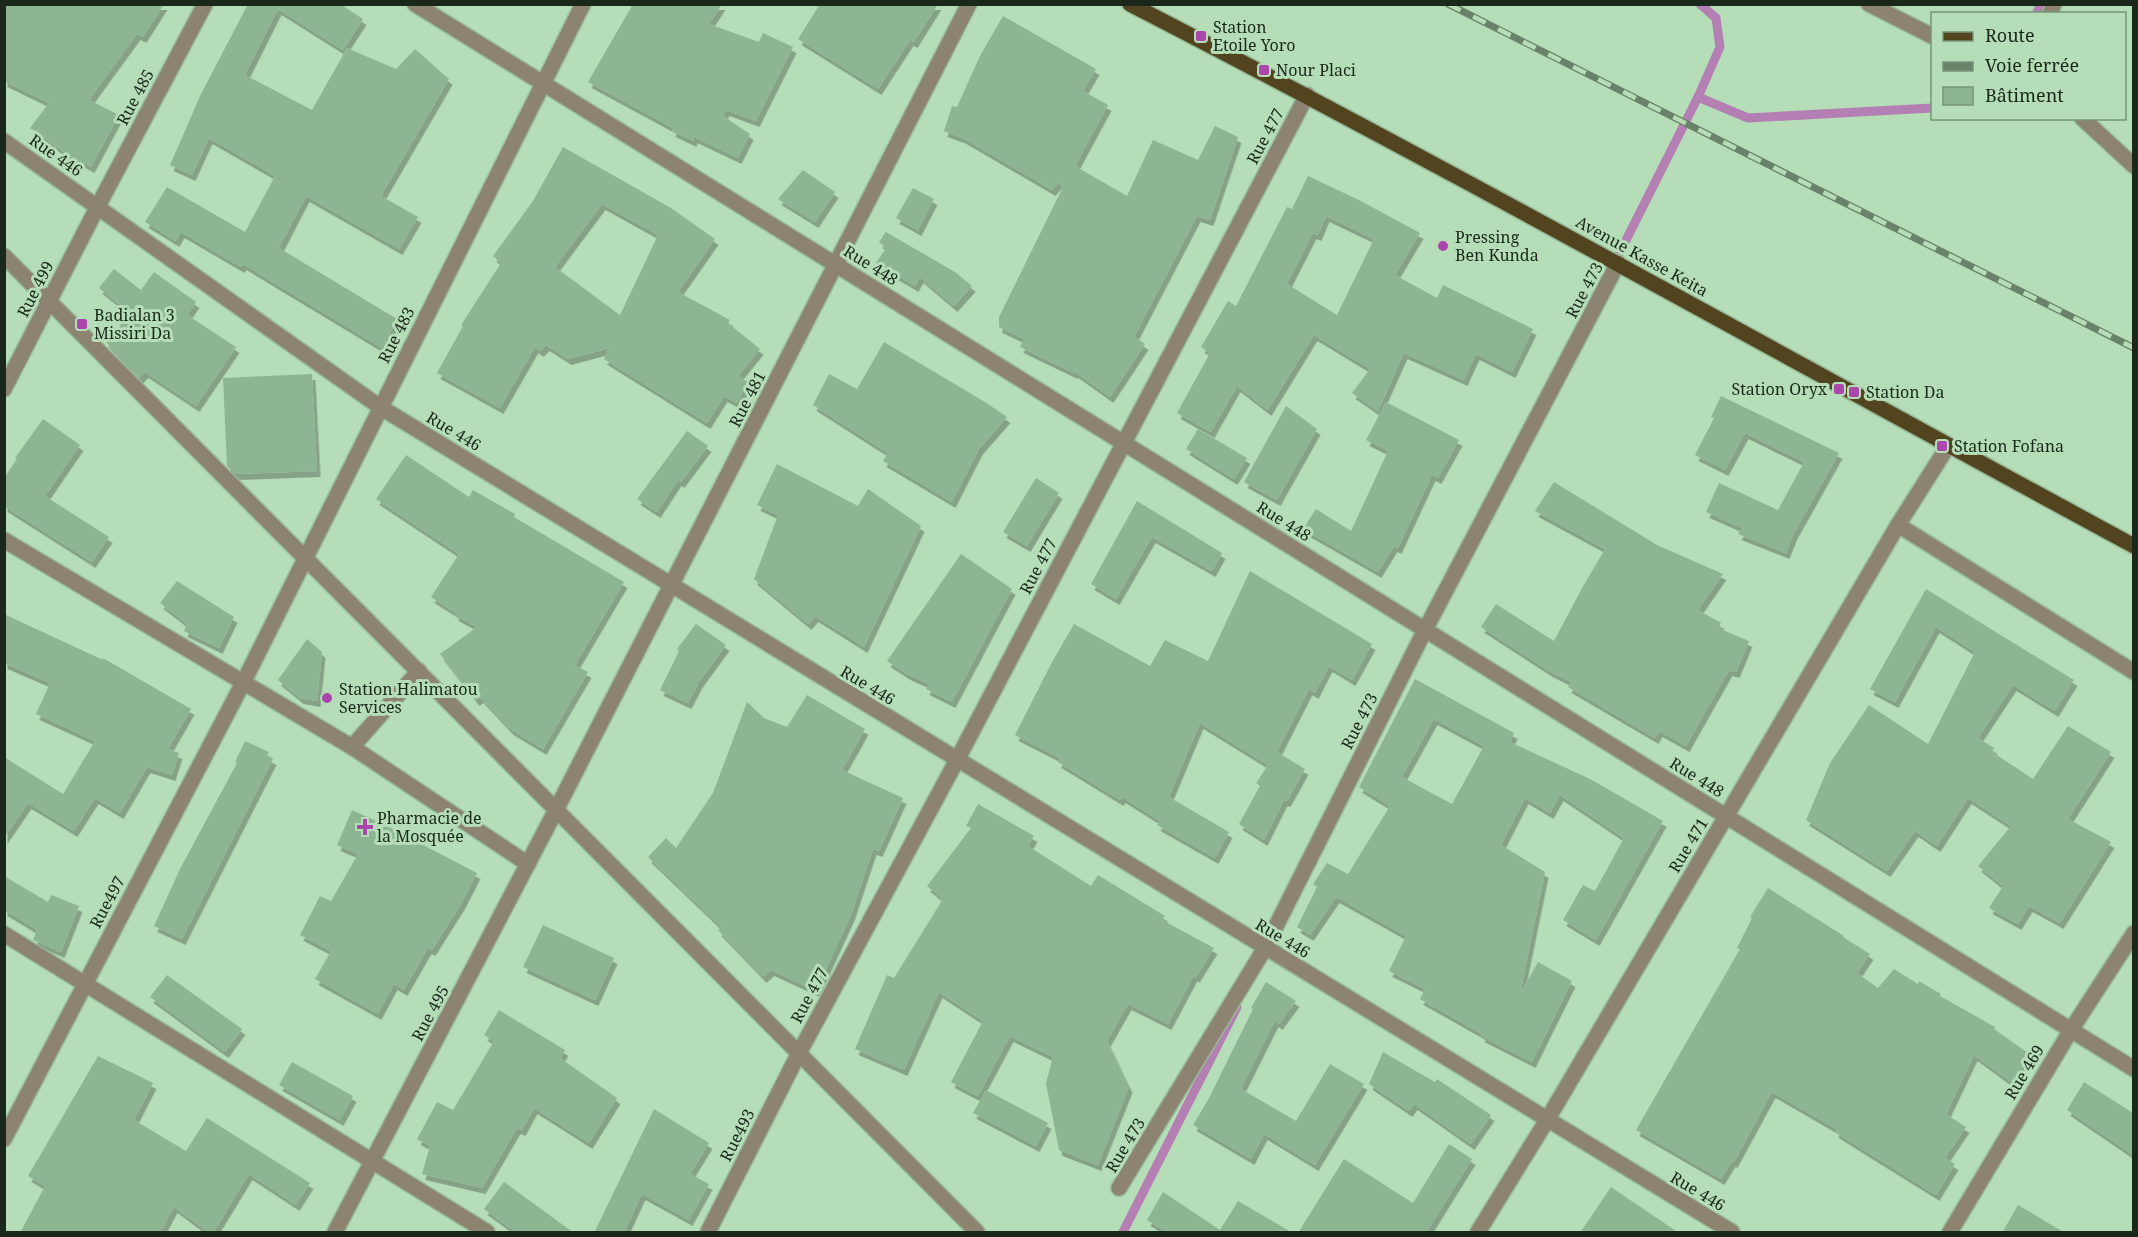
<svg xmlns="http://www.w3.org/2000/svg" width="2138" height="1237" font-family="'Noto Serif',serif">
	<defs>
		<filter id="shadow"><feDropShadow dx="3.5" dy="6" stdDeviation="0" flood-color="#0004"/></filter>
	</defs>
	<rect width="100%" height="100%" fill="#b5ddb7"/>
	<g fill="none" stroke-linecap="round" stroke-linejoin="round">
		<g stroke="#b480b4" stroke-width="9">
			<polyline points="2036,14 2041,4"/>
			<polyline points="1698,97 1748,118 1932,108"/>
			<polyline points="1614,264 1698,97 1720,47 1716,18 1700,4"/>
			<polyline points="1123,1232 1237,1007"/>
		</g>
	</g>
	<g fill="#8eb591" fill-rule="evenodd" filter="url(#shadow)">
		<polygon points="4,4 164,4 143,37 137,34 89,100 119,115 91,167 67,154 30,128 49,103 4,81"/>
		<polygon points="248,4 340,4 363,19 343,50 278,9 245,75 312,110 347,48 396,69 415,49 449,79 381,196 418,217 399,249 306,196 279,248 397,319 382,348 243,264 241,267 181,232 176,241 145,222 167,187 245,232 275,176 209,138 192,175 170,165 201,94"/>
		<polygon points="633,4 722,4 709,24 759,42 763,33 793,47 756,121 726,110 723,116 750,134 738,158 694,137 693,141 672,131 673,128 588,82"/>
		<polygon points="820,4 938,4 914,42 910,40 878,89 798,39"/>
		<polygon points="1003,16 1096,69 1083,91 1108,105 1075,166 1127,196 1153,140 1198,160 1215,126 1238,137 1210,220 1197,216 1134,337 1145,344 1110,397 1075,372 1074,373 1020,347 1024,339 999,327 999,317 1063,187 1058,183 1052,190 963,138 944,131 952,106 957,107 980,56"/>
		<path d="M563 147 671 208 715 239 678 292 730 320 728 323 760 349 738 376 748 382 737 403 724 396 707 423 604 359 609 348 568 359 546 345 540 351 535 347 500 408 437 373 463 326 461 325 501 263 493 256 533 201ZM602 204 658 235 620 315 555 267Z"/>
		<polygon points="803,170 835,192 815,222 778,199"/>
		<path d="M1308 176 1361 201 1420 233 1395 275 1437 298 1443 285 1533 329 1512 372 1476 354 1464 380 1404 353 1378 411 1352 393 1370 369 1314 335 1268 410 1237 386 1211 432 1177 413 1210 353 1201 347 1228 301 1236 306 1287 207 1292 209ZM1326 216 1374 239 1337 315 1287 284 1313 233 1318 235Z"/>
		<polygon points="913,188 934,199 918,230 896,218"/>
		<polygon points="886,232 955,272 972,286 954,306 920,277 915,286 876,263 886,248 879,242"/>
		<polygon points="114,269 141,290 154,272 196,302 187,315 236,347 196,406 145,372 139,378 105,341 115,333 129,312 99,288"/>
		<polygon points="884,342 985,402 1007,417 979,449 952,502 883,461 888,453 813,405 829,374 857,389"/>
		<polygon points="312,374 317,471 236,474 227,466 223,378"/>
		<polygon points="1721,396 1839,453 1794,533 1786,553 1738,534 1742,528 1706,512 1719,483 1778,510 1804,462 1745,433 1725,470 1695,455 1714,418 1711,417"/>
		<polygon points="1386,402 1459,440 1438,478 1432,475 1398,548 1394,546 1378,572 1303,529 1316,509 1351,531 1388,451 1366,440"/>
		<polygon points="1286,406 1317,429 1277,500 1244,482"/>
		<polygon points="43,419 80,445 45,496 109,537 92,562 4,506 4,478 17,459 15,458"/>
		<polygon points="1198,429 1247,458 1234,479 1186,449"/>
		<polygon points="687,431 708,446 681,482 678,480 657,512 637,499"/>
		<polygon points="406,455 469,497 473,490 515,514 514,517 624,582 575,665 588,672 543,749 510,729 480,697 476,700 440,654 477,627 455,615 456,613 431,597 459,554 376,499"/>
		<polygon points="777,464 858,506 868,489 921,526 864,647 815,616 808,624 754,579 778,515 757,505"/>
		<polygon points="1036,478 1059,493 1027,546 1003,532"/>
		<polygon points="1554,482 1657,545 1723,574 1698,610 1721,623 1718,628 1749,641 1736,672 1729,670 1686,746 1659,731 1655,738 1568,687 1571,682 1549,671 1481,627 1496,604 1554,641 1581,590 1605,549 1535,511"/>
		<polygon points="1137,501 1222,553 1212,571 1152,537 1116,599 1091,584"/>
		<polygon points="961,554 1012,589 952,702 926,689 929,684 907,674 887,661"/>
		<polygon points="1250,571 1372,644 1352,680 1329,666 1315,693 1309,689 1277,752 1305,769 1287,801 1284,800 1264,840 1239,824 1260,786 1256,783 1268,765 1200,723 1169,797 1229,832 1215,858 1157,825 1160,821 1122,797 1120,800 1058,762 1060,758 1015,735 1052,662 1074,624 1150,666 1165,640 1208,661"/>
		<polygon points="177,581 234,617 219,648 184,631 187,624 160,603"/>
		<polygon points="1926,589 2074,680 2055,711 2013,685 1978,738 1994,748 1992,752 2033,779 2068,726 2111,752 2068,819 2111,842 2060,923 2029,906 2018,924 1989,908 2003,886 1978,866 2011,826 1968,798 1937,846 1915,831 1887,871 1806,820 1830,763 1869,705 1928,744 1975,652 1936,627 1895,702 1870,689"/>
		<polygon points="4,614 103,660 103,658 191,709 168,749 179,753 172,775 147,767 120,813 95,798 74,831 28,803 4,838 4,757 63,794 95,741 36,714 50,683 4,663"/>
		<polygon points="696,624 726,645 699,682 688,703 660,690 679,651 677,649"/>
		<polygon points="307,639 322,652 317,701 300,698 278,680"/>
		<path d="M1415 679 1514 733 1510 742 1592 780 1663 821 1596 940 1563 920 1583 885 1595 891 1624 838 1560 795 1550 813 1525 798 1501 845 1545 872 1520 994 1538 962 1572 981 1532 1062 1481 1036 1482 1034 1420 999 1425 989 1389 971 1406 936 1336 897 1310 935 1297 927 1317 887 1313 884 1327 863 1348 874 1390 806 1359 787ZM1434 719 1484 746 1452 804 1402 777Z"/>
		<polygon points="807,695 865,729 842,770 903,798 879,851 873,849 851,915 816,991 771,970 763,977 718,930 721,927 648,857 666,838 676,848 713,793 747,702 764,718 787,727"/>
		<polygon points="245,741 269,752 267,756 273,759 182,939 154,926 180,869 237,763 235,762"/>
		<polygon points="978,804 1034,836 1028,846 1091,886 1098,875 1165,916 1162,920 1214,948 1196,977 1194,975 1168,1024 1128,1004 1107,1041 1129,1087 1098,1165 1059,1150 1046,1083 1053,1057 1010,1036 978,1096 951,1082 983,1021 939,992 904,1070 855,1049 887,975 894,978 943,899 927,886 971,828 966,826"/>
		<polygon points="352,810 385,825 477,873 461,904 432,950 428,948 404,990 394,984 378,1014 315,979 331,951 300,935 320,896 331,901 358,854 337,845"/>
		<polygon points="4,876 48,902 51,895 79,906 61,952 33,940 37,930 4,910"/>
		<polygon points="1768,888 1844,936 1843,937 1870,954 1857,973 1878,988 1894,969 1918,984 1919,981 1941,994 1940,996 1995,1027 1994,1029 2031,1055 2011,1082 1974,1055 1946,1114 1966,1127 1945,1158 1955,1164 1936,1195 1835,1132 1836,1129 1772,1092 1734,1162 1732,1161 1721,1179 1636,1130 1740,949 1737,948 1752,918 1750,917"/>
		<polygon points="543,925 614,958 595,1000 523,967"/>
		<polygon points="167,975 242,1029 225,1052 150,997"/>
		<polygon points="1266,982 1296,1001 1279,1024 1275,1021 1241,1089 1296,1121 1330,1064 1364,1084 1315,1165 1264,1134 1251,1159 1193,1125 1208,1100 1253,1009 1251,1008"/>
		<polygon points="499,1010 565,1050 560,1058 617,1098 589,1143 534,1108 522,1130 517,1128 482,1188 422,1174 430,1146 417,1139 437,1102 453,1110 494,1041 484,1035"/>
		<polygon points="1383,1052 1435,1082 1437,1079 1491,1115 1471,1144 1414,1104 1409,1111 1369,1084"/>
		<polygon points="98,1056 153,1083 134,1120 186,1151 207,1118 310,1183 296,1205 249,1174 213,1233 209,1233 174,1207 160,1233 20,1233 45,1186 28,1176"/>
		<polygon points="292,1062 353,1096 340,1120 279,1085"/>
		<polygon points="2084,1082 2133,1113 2133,1155 2067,1110"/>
		<polygon points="986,1090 1048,1123 1036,1146 973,1113"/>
		<polygon points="654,1109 709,1143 690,1174 709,1184 689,1220 642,1194 624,1233 594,1233"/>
		<polygon points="1449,1144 1472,1159 1426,1233 1298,1233 1344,1159 1413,1203"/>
		<polygon points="504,1182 574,1233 517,1233 484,1209"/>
		<polygon points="1611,1187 1679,1233 1580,1233"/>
		<polygon points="1163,1192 1220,1230 1238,1201 1293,1233 1168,1233 1147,1220"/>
		<polygon points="2018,1205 2065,1233 2002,1233"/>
	</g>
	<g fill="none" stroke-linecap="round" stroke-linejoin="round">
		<defs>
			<g id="minor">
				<polyline points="415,4 2134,1069"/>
				<polyline points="1869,4 1932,36"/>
				<polyline points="2050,14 2054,4"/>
				<polyline points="2082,118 2134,166"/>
				<polyline points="4,141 380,407 1732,1232"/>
				<polyline points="4,256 977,1232"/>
				<polyline points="4,389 98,206 205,4"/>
				<polyline points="1898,525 2134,672"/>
				<polyline points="4,540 352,747 528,864"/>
				<polyline points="352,747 419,671"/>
				<polyline points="4,934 487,1232"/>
				<polyline points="4,1139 243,683 583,4"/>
				<polyline points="1119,1188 1265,948 1425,630 1618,263"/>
				<polyline points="335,1232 556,810 969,4"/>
				<polyline points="708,1232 799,1053 957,760 1307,95"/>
				<polyline points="1478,1232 1547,1120 1898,525 1948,446"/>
				<polyline points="1950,1232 2071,1030 2134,933"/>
			</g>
			<path id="major" d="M1130 4C1468 178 1799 365 2134 546"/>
		</defs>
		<use href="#minor" stroke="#96b998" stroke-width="18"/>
		<use href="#major" stroke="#96b998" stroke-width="18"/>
		<use href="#minor" stroke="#8c8370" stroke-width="15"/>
		<use href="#major" stroke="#534420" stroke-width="15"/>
		<defs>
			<polyline id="rail" points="1448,4 2134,348"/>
		</defs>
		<use href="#rail" stroke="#688369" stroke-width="7"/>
		<use href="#rail" stroke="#b5ddb7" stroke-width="4.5" stroke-dasharray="14" stroke-linecap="butt"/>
	</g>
	<g fill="#aa46ac" stroke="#b5ddb7" stroke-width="2">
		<rect x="1195" y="30" width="12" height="12" rx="3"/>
		<rect x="1258" y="64" width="12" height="12" rx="3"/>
		<circle cx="1443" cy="246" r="6"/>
		<rect x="76" y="318" width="12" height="12" rx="3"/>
		<rect x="1833" y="383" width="12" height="12" rx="3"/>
		<rect x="1848" y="386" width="12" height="12" rx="3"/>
		<rect x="1936" y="440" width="12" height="12" rx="3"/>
		<circle cx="327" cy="698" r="6"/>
		<path d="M362 818h6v6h6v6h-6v6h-6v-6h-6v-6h6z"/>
	</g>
	<g text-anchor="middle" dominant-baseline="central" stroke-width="6" stroke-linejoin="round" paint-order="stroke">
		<g font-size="16" fill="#19281a" stroke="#b5ddb7" text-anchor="start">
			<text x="1213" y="27">Station<tspan x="1213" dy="18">Etoile Yoro</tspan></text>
			<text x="1276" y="70">Nour Placi</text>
			<text x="1455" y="237">Pressing<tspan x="1455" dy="18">Ben Kunda</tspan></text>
			<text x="94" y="315">Badialan 3<tspan x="94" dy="18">Missiri Da</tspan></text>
			<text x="1827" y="389" text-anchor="end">Station Oryx</text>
			<text x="1866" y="392">Station Da</text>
			<text x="1954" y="446">Station Fofana</text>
			<text x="339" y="689">Station Halimatou<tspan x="339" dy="18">Services</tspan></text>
			<text x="377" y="818">Pharmacie de<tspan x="377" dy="18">la Mosquée</tspan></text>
		</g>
		<g font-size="16" fill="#19281a" stroke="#b5ddb7">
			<text transform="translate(135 97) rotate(-62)">Rue 485</text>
			<text transform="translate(1265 136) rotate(-62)">Rue 477</text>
			<text transform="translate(56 155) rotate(35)">Rue 446</text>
			<text transform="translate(1642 256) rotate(29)">Avenue Kasse Keita</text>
			<text transform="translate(871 265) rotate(32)">Rue 448</text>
			<text transform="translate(35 289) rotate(-63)">Rue 499</text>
			<text transform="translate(1584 290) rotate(-62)">Rue 473</text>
			<text transform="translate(396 335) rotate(-63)">Rue 483</text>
			<text transform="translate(747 399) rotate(-63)">Rue 481</text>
			<text transform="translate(454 431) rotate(31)">Rue 446</text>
			<text transform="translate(1284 521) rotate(32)">Rue 448</text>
			<text transform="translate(1038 566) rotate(-62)">Rue 477</text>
			<text transform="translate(868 685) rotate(31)">Rue 446</text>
			<text transform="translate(1359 721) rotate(-63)">Rue 473</text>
			<text transform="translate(1697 777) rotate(32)">Rue 448</text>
			<text transform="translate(1688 845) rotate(-59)">Rue 471</text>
			<text transform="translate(107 902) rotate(-62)">Rue497</text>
			<text transform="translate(1283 938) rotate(31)">Rue 446</text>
			<text transform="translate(809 995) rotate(-62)">Rue 477</text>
			<text transform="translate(430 1013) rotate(-62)">Rue 495</text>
			<text transform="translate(2024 1072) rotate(-59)">Rue 469</text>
			<text transform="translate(737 1135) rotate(-63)">Rue493</text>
			<text transform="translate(1125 1145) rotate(-59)">Rue 473</text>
			<text transform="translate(1698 1191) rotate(31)">Rue 446</text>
		</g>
	</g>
	<rect width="2138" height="1237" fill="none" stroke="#19281a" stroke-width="12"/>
	<rect x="1931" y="12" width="195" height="108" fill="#b5ddb7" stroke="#779578" stroke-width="1.5"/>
	<rect x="1943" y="32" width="30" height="9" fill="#534420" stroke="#779578" stroke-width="1.5"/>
	<text x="1985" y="42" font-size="18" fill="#19281a">Route</text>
	<rect x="1943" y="62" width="30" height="9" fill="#688369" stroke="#779578" stroke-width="1.5"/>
	<text x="1985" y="72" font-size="18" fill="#19281a">Voie ferrée</text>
	<rect x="1943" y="87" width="30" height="18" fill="#8eb591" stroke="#779578" stroke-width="1.5"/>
	<text x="1985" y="102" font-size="18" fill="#19281a">Bâtiment</text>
</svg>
